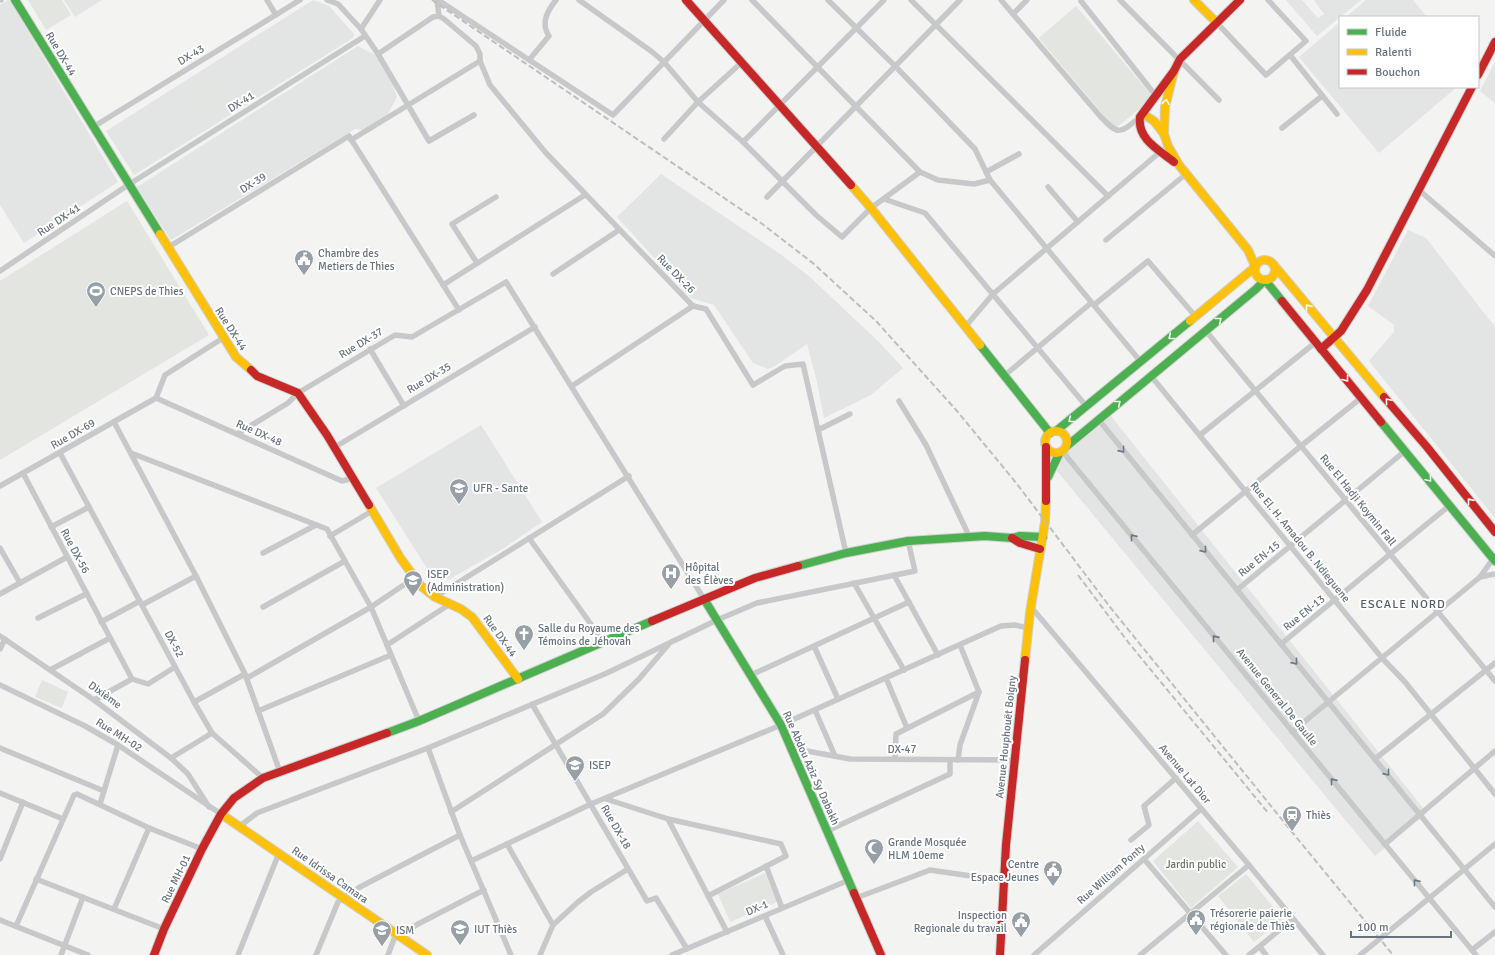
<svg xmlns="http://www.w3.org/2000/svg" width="1495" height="955" font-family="Signika,sans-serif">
	<rect width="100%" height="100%" fill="#f3f3f1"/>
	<g fill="#e3e4e4">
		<polygon points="8,0 9,0 118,182 24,243 0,205 0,5"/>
		<polygon points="64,0 102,0 75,17"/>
		<polygon points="313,0 329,6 354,34 353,38 134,175 106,131"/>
		<polygon points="1286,0 1302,0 1318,18 1324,14 1314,0 1361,0 1317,36"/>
		<polygon points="1366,0 1413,0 1427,17 1346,17"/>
		<polygon points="1340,22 1340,87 1457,87 1379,153 1299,57"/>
		<polygon points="358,46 375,55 392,83 397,97 386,117 364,130 355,129 171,240 137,187"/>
		<polygon points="1495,62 1495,103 1480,91"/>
		<polygon points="661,174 783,256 810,277 879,342 903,368 871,395 824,418 816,378 807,344 775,366 768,369 753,363 714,305 691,298 617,217"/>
		<polygon points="1408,230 1426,238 1495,327 1495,518 1369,361 1394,332 1394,325 1368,306"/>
		<polygon points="1111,416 1427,813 1375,856 1057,471 1062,457"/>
		<polygon points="481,425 542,522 504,548 448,580 432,576 376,488"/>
	</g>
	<g fill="#e2e5e0">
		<polygon points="28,0 62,0 71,15 46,30"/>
		<polygon points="1076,6 1153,97 1115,129 1039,38"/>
		<polygon points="205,80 221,105 207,114 192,89"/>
		<polygon points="127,201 209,335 0,460 0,281"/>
		<polygon points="42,680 68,692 62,708 35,697"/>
		<polygon points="1198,821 1238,867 1191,908 1153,861"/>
		<polygon points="765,873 777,902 730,922 718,894"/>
		<polygon points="1246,874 1283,919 1254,942 1218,896"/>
	</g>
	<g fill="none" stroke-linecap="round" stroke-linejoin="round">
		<defs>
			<g id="fast">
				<polyline points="15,0 160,234"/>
				<polyline points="980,345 1050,433"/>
				<polyline points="1381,422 1495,561"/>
				<polyline points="1056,431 1190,321"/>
				<polyline points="1067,446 1256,289 1265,280 1282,301"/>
				<polyline points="1048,477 1059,454"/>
				<polyline points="798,566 846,553 908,541 985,536 1012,538 1020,536 1043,537"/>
				<polyline points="704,599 781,725 854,893"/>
				<polyline points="387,733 419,721 652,621"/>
			</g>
			<g id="slow">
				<polyline points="1194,0 1217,23"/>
				<polyline points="1174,71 1165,107 1164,134 1168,146 1179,165 1248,250 1255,266"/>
				<polyline points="1143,114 1154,121 1164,134"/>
				<polyline points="851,185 871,208 980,345"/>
				<polyline points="160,234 236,357 251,370"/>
				<circle cx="1265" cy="270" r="10"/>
				<polyline points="1273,264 1384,397"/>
				<polyline points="1190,321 1255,267"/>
				<circle cx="1056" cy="442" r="11"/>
				<polyline points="369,505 401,559 421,586 435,597 461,609 472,617 518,679"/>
				<polyline points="1025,660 1030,612 1045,522 1046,501"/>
				<polyline points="221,814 427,955"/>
			</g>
			<g id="jam">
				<polyline points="686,0 851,185"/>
				<polyline points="1478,75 1495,42"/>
				<path d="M1174 162C1159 150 1137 139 1140 117L1174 71 1180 59 1240 0"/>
				<polyline points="1282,301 1381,422"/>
				<polyline points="1321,349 1341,331 1367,290 1472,87"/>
				<polyline points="251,370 257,376 298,393 327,435 369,505"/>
				<polyline points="1384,397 1427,447 1495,532"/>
				<polyline points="1046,447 1046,501"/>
				<polyline points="1012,538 1020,543 1040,549"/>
				<polyline points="652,621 755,578 798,566"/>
				<polyline points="854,893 881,955"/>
				<polyline points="154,955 164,929 202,849 221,814 234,798 263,778 387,733"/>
				<polyline points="1000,955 1006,845 1025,660"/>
			</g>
		</defs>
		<use href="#fast" stroke="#cfcfcf" stroke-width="10"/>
		<use href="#slow" stroke="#cfcfcf" stroke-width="10"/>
		<use href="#jam" stroke="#cfcfcf" stroke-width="10"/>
		<g stroke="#c7c8c9" stroke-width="5.5">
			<polyline points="0,0 1,0"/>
			<polyline points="267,0 276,15"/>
			<polyline points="327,0 338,4 361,29 378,54 429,141 474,115"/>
			<polyline points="437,0 439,16"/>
			<polyline points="438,0 613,115 724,0"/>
			<polyline points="579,0 651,51 664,62 698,102 743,142 816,215 842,237 871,208 920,172"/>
			<polyline points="752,0 920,172 938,180 974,184 990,180"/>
			<polyline points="828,0 895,66 975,149 990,180 1141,362"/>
			<polyline points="911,0 1108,196"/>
			<path d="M1001 0 1100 116C1119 136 1119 134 1140 117"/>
			<polyline points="1120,0 1219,100"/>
			<polyline points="1081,1 1156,96"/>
			<polyline points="1013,14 1027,0"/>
			<polyline points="1217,23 1266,75 1306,41 1268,0"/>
			<polyline points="361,29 380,0"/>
			<polyline points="378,54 433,17 439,16 444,19 476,46 480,54 480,61 490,85 546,153 693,306 706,309 753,385 785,366 803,364 846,553"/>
			<polyline points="1290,55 1337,114"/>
			<path d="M529 60 549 36C540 23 548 10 556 0"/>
			<polyline points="93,127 300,0"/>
			<polyline points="1282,128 1322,96"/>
			<polyline points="664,139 698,102 741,63"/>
			<polyline points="351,140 480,61"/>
			<polyline points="743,142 884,0"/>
			<polyline points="986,172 1019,154"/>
			<polyline points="1048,187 1078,222"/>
			<polyline points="1419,190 1495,256"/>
			<polyline points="767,197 960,0"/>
			<polyline points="884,199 925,213 1087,407"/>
			<polyline points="1106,240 1186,174"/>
			<polyline points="167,248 349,136 459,310"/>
			<polyline points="477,263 452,224 496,197"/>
			<polyline points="0,271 128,185 365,36"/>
			<polyline points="553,274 619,230"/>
			<polyline points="443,285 585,195"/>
			<polyline points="1094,305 1148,261 1196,317"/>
			<polyline points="965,327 993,294 1160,152"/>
			<polyline points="1206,331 1495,681"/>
			<polyline points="370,349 404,406"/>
			<polyline points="1004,376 1091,303"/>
			<polyline points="1151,376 1382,658 1405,682 1495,794"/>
			<polyline points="572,386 693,306"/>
			<polyline points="156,398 342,481 353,478"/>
			<polyline points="156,398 165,375 223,338"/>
			<polyline points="899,401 926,445 970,538"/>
			<polyline points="1098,419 1495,907"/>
			<polyline points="114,422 196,576 245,674 280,772"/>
			<polyline points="818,430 850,414"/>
			<polyline points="237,434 288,403 298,393 395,335 412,337 506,282 704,599"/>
			<polyline points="1200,435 1316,342"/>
			<polyline points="335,447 535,327"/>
			<polyline points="1064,451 1067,457 1476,955"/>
			<polyline points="60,453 194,702 212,733 263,778"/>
			<polyline points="131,453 327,529 371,607 419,721"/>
			<polyline points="23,473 132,679 148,684 175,667"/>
			<polyline points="0,486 156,398"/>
			<polyline points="51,527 89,507"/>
			<polyline points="1192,535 1301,446 1361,398"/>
			<polyline points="330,536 372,511"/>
			<polyline points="529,538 603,641"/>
			<polyline points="0,548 20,583"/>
			<polyline points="263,553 316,525"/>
			<polyline points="894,575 938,655"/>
			<polyline points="1480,577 1495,574"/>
			<polyline points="854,583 904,670"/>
			<polyline points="1237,590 1405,451"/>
			<polyline points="0,594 67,557"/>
			<polyline points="435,597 629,476"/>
			<polyline points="142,605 196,576"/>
			<polyline points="263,607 345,561"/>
			<polyline points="1031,607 1249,865 1323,955"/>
			<polyline points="38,618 86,594"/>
			<polyline points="101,622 140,601"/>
			<polyline points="0,636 94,700 171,758 188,774 209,807"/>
			<polyline points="1281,644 1450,505"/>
			<polyline points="387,645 450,604"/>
			<polyline points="814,646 838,699"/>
			<polyline points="0,649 5,639"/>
			<polyline points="50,670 110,638"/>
			<polyline points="751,675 909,602"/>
			<polyline points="247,678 371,607 414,578"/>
			<polyline points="886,678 907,728"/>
			<polyline points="0,685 85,726 118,745 221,814"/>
			<polyline points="94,700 132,679"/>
			<polyline points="194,702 245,674"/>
			<polyline points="532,704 647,901 656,898 687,949"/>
			<polyline points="815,710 835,756"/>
			<polyline points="258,711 391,655"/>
			<polyline points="1292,732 1480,577 1495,556"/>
			<polyline points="0,748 104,791"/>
			<polyline points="428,748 460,835 511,955"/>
			<polyline points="791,748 850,759 1014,760"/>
			<polyline points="171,758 212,733"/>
			<polyline points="895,759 896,734 979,692"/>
			<polyline points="1375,759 1495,663"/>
			<polyline points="958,760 960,745 979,692 960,645"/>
			<polyline points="0,793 63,819"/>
			<polyline points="606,799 668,819 781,844 786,856 708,896"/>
			<polyline points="100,804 118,745"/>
			<polyline points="451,812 603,714 639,679 668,645"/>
			<polyline points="668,819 727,932"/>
			<polyline points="240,826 257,813 428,748 607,673 717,620 757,603 915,571 908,541"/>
			<polyline points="827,831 950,774 950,760"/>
			<polyline points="1131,840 1149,825 1144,806 1176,778"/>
			<polyline points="507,844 553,925 540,955"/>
			<polyline points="1385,844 1495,751"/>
			<polyline points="0,859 23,802"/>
			<polyline points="1144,859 1226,955"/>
			<polyline points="471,861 591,804 781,725 1001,626 1015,625 1028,628"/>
			<polyline points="766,866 782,908"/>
			<polyline points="36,879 164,929"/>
			<polyline points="856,898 930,870 1005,881"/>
			<polyline points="114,909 149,828"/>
			<polyline points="765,916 783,955"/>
			<polyline points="0,920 88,955"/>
			<polyline points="553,925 578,902 591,892 628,869"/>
			<polyline points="16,926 74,795 77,794 149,828 202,849"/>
			<polyline points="1260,947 1266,955"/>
			<polyline points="1472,950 1495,932"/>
			<polyline points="61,955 83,897"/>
			<polyline points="238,955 279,853"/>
			<polyline points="316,955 338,902 360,887 460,835"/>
			<polyline points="388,955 394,939 418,924 484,890"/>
			<polyline points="672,955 849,880"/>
			<polyline points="1034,955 1201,809"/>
			<polyline points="1140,955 1249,865"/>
			<polyline points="1249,955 1293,919"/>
			<polyline points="1360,955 1495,844"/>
		</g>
		<use href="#fast" stroke="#4caf50" stroke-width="8"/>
		<use href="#slow" stroke="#ffc107" stroke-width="8"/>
		<use href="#jam" stroke="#c62828" stroke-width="8"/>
		<g stroke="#bdbebf" stroke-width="2" stroke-dasharray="6 3" stroke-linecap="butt">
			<polyline points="432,0 761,223 814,264 876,321 957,411 1017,484 1110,607 1292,832 1393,955"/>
			<polyline points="1078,575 1128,642 1269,814"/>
		</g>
	</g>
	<defs><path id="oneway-chevron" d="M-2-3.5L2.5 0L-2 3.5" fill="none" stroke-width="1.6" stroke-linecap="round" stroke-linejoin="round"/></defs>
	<g stroke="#f6fbf6">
		<use href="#oneway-chevron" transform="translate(1166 102) rotate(-81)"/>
		<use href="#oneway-chevron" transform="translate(1308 307) rotate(-129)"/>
		<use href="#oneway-chevron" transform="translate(1219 320) rotate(-39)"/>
		<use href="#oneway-chevron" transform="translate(1171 337) rotate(141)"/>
		<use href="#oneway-chevron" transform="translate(1346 379) rotate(52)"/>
		<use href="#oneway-chevron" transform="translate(1388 401) rotate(-130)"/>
		<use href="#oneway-chevron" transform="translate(1118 403) rotate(-39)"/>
		<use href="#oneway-chevron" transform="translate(1071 420) rotate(141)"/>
		<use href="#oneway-chevron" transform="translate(1429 479) rotate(50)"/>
		<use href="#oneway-chevron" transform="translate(1470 501) rotate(-129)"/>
	</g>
	<g stroke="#6b7782">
		<use href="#oneway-chevron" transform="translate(1122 450) rotate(51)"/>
		<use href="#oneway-chevron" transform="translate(1133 537) rotate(-129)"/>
		<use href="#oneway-chevron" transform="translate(1204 550) rotate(51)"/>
		<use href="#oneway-chevron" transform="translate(1215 638) rotate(-129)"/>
		<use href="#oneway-chevron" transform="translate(1295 662) rotate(51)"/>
		<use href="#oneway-chevron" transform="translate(1387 773) rotate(51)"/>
		<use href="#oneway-chevron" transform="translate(1333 781) rotate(-129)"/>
		<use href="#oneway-chevron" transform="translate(1416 882) rotate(-129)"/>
	</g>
	<defs>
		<symbol id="civic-pin" viewBox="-11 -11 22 30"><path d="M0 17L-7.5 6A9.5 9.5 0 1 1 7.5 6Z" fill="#97a0a6" stroke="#fff"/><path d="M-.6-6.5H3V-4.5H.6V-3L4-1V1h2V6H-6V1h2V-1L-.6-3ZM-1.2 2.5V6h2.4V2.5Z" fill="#fff"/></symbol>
		<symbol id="stadium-pin" viewBox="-11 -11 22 30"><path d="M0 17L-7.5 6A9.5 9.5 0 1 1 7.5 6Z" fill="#97a0a6" stroke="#fff"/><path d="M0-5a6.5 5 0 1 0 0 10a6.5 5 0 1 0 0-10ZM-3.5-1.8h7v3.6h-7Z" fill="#fff"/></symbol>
		<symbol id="university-pin" viewBox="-11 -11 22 30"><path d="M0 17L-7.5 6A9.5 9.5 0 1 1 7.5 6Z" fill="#97a0a6" stroke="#fff"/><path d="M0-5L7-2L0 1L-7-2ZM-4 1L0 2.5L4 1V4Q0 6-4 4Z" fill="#fff"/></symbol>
		<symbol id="hospital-pin" viewBox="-11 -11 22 30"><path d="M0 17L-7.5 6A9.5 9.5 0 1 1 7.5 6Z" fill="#97a0a6" stroke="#fff"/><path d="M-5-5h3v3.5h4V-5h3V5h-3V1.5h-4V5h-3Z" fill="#fff"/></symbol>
		<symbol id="church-pin" viewBox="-11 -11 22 30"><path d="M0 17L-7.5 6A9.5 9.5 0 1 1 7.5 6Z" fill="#97a0a6" stroke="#fff"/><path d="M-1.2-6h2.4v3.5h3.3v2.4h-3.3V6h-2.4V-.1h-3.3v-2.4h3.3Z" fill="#fff"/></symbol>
		<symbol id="station-pin" viewBox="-11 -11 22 30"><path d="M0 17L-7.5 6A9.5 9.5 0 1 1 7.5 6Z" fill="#97a0a6" stroke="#fff"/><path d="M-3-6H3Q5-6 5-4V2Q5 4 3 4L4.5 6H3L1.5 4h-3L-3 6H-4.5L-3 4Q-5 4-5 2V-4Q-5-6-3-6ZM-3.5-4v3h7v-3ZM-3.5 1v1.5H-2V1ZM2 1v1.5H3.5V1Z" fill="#fff"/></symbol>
		<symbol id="mosque-pin" viewBox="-11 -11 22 30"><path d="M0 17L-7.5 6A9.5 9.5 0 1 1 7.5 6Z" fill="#97a0a6" stroke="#fff"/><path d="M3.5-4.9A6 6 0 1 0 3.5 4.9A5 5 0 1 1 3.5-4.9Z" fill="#fff"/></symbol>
	</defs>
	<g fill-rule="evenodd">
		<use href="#civic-pin" x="293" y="248" width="22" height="30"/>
		<use href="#stadium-pin" x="85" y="280" width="22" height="30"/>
		<use href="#university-pin" x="448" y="477" width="22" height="30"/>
		<use href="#hospital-pin" x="660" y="562" width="22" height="30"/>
		<use href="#university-pin" x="402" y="569" width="22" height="30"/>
		<use href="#church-pin" x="513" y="623" width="22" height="30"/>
		<use href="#university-pin" x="564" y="754" width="22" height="30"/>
		<use href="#station-pin" x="1281" y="804" width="22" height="30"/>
		<use href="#mosque-pin" x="863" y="837" width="22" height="30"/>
		<use href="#civic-pin" x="1042" y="859" width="22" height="30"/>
		<use href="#civic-pin" x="1185" y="908" width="22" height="30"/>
		<use href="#civic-pin" x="1010" y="910" width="22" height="30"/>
		<use href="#university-pin" x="449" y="918" width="22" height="30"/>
		<use href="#university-pin" x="371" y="919" width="22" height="30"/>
	</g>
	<g text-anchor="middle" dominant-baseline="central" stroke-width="4" stroke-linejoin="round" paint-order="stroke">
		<g font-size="11" fill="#66737e" stroke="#fff">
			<text transform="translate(61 54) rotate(59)">Rue DX-44</text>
			<text transform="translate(191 55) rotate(-31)">DX-43</text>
			<text transform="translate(241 102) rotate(-32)">DX-41</text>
			<text transform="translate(253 183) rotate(-32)">DX-39</text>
			<text transform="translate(59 220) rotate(-34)">Rue DX-41</text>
			<text transform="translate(676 274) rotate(46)">Rue DX-26</text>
			<text transform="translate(231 329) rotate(57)">Rue DX-44</text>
			<text transform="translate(361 343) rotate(-31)">Rue DX-37</text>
			<text transform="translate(429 378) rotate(-31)">Rue DX-35</text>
			<text transform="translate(259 433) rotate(24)">Rue DX-48</text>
			<text transform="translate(73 434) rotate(-30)">Rue DX-69</text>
			<text transform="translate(1358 500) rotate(51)">Rue El Hadji Koymin Fall</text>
			<text transform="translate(1300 542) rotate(51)">Rue El. H. Amadou B. Ndieguene</text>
			<text transform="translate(75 551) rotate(62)">Rue DX-56</text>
			<text transform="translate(1259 559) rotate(-39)">Rue EN-15</text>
			<text transform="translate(1304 613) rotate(-39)">Rue EN-13</text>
			<text transform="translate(500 636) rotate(54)">Rue DX-44</text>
			<text transform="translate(174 644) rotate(62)">DX-52</text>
			<text transform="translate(105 695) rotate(36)">Dixième</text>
			<text transform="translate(1277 697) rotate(51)">Avenue General De Gaulle</text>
			<text transform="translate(119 735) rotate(32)">Rue MH-02</text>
			<text transform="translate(1006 737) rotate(-84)">Avenue Houphouët Boigny</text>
			<text x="902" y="749">DX-47</text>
			<text transform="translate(811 768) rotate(66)">Rue Abdou Aziz Sy Dabakh</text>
			<text transform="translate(1185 774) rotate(50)">Avenue Lat Dior</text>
			<text transform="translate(616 827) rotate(60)">Rue DX-18</text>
			<text transform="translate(1111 874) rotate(-41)">Rue William Ponty</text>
			<text transform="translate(330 875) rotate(35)">Rue Idrissa Camara</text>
			<text transform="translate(176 879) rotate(-64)">Rue MH-01</text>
			<text transform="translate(757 908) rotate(-23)">DX-1</text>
		</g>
		<g font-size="11" fill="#66737e" stroke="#fff" text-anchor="start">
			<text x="318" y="253">Chambre des<tspan x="318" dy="13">Metiers de Thies</tspan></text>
			<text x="110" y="291">CNEPS de Thies</text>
			<text x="473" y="488">UFR - Sante</text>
			<text x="685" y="567">Hôpital<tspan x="685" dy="13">des Élèves</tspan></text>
			<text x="427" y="574">ISEP<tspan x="427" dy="13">(Administration)</tspan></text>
			<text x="538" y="628">Salle du Royaume des<tspan x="538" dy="13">Témoins de Jéhovah</tspan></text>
			<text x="589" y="765">ISEP</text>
			<text x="1306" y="815">Thiès</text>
			<text x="888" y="842">Grande Mosquée<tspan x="888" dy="13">HLM 10eme</tspan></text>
			<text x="1039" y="864" text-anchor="end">Centre<tspan x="1039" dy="13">Espace Jeunes</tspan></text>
			<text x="1210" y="913">Trésorerie paierie<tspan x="1210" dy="13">régionale de Thiès</tspan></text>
			<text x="1007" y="915" text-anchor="end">Inspection<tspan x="1007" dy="13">Regionale du travail</tspan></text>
			<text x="474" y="929">IUT Thiès</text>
			<text x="396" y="930">ISM</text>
		</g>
		<g font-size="11" fill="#677664" stroke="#fff">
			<text x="1196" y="864">Jardin public</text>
		</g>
		<g font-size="12" letter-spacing="1" fill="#535c64" stroke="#fff">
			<text x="1403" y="604">ESCALE NORD</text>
		</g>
	</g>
	<rect x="1339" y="16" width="140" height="72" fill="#ffffff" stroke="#c2c7cb"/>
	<rect x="1347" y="29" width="20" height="6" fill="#4caf50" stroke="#c2c7cb"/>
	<text x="1375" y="36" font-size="12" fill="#66737e">Fluide</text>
	<rect x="1347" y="49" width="20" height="6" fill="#ffc107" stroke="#c2c7cb"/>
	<text x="1375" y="56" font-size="12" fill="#66737e">Ralenti</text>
	<rect x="1347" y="69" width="20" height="6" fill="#c62828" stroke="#c2c7cb"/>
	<text x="1375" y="76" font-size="12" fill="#66737e">Bouchon</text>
	<path d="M1351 931v6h100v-6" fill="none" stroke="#66737e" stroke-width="2"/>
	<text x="1357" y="931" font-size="12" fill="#66737e" stroke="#ffffff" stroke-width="3" paint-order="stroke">100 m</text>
</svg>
